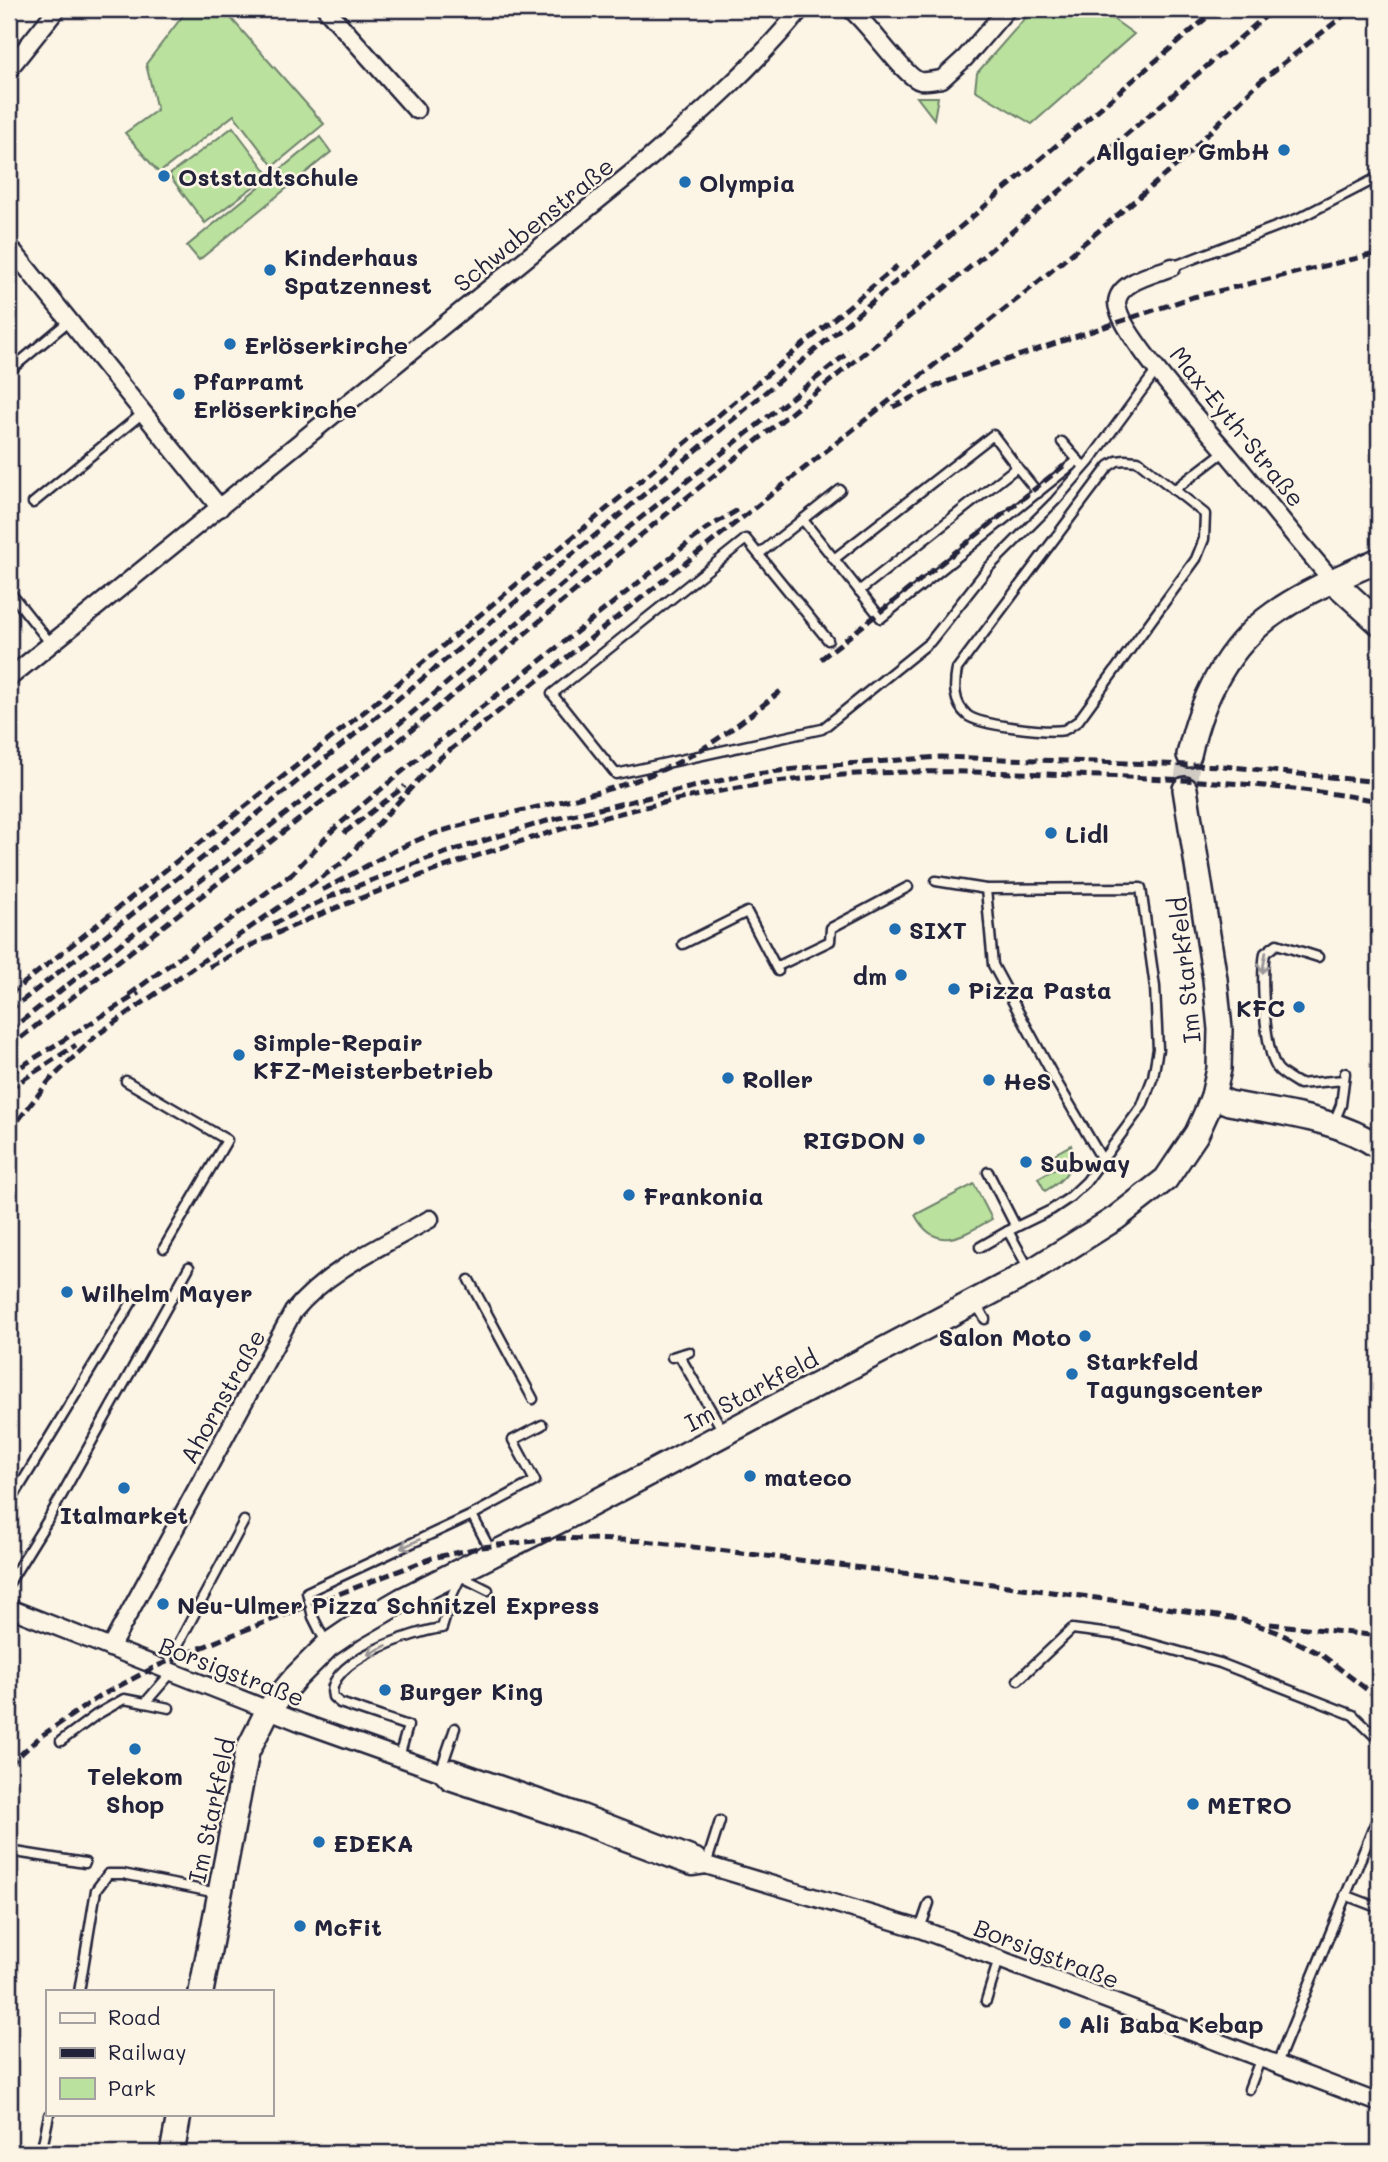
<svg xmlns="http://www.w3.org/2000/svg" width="1388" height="2162" font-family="Mali,sans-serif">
	<rect width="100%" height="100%" fill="#fcf5e5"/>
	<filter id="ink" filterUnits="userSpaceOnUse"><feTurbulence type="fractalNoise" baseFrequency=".0143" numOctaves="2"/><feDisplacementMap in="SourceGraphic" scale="14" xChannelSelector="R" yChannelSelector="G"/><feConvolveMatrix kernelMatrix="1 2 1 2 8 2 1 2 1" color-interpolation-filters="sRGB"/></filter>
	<g filter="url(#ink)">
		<g fill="#bae19d" stroke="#6e826c" stroke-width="2">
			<polygon points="188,9 223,9 324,124 273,166 234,115 159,173 125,133 157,110 146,64"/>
			<polygon points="1033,9 1099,9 1134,34 1032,124 975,90 977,73"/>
			<polygon points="917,97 938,97 934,119"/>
			<polygon points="233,127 269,175 205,223 169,175"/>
			<polygon points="320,137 331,152 199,260 187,246"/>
			<path d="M1071 1145C1078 1167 1063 1181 1045 1191L1038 1178 1058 1167 1053 1155Z"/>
			<path d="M974 1184 992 1219C962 1236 936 1254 915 1215Z"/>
		</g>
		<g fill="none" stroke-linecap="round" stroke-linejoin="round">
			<polyline stroke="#d0cbc3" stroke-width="23" stroke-dasharray="23 11" stroke-linecap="butt" points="1185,789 1189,755"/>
			<defs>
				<g id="lane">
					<polyline points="1172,267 1299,218 1379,177"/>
					<polyline points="9,371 69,321"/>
					<polyline points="1062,442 1081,464"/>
					<path d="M1125 460 1138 461 1205 514 1204 539 1196 559 1078 721C1073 724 1069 728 1064 730 1047 733 978 725 967 715 953 703 954 685 957 669L1109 466 1117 461Z"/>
					<polyline points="1017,467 1038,493"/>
					<polyline points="1174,490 1225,451"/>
					<polyline points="33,503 143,413"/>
					<polyline points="803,520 881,618 1078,460"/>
					<polyline points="759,554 840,490"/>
					<polyline points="834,559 993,435 1017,467 859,591"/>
					<polyline points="9,591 51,644"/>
					<polyline points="828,640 746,539 552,694 616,774 822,729 930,642 989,567 1055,501 1089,462 1157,370"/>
					<polyline points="936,881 986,889"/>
					<polyline points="683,944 747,912 778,971"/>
					<path d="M1318 957 1277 944 1265 953C1261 976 1264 1048 1277 1068 1281 1074 1293 1080 1299 1084L1344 1080"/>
					<polyline points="776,967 830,941 831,928 908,887"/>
					<polyline points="126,1081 227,1140 164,1248"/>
					<polyline points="1334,1122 1341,1105 1345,1073"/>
					<polyline points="988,1172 1016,1227"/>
					<polyline points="980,1247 1008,1231"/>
					<polyline points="1029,1269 1008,1231 1051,1210 1069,1198 1086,1182 1142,1106 1153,1077 1158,1049 1155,987 1141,888 986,889 993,965 1056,1081 1103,1161"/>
					<polyline points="469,1280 533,1399"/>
					<polyline points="976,1304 985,1319"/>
					<polyline points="679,1355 723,1431"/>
					<polyline points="672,1357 689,1352"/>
					<polyline points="9,1504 136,1295"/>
					<polyline points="472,1515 492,1553"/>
					<polyline points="462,1577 488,1590"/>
					<polyline points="9,1583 49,1518 189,1267"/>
					<polyline points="327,1645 313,1617 307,1592 472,1515 535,1481 513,1440 542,1425"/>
					<polyline points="165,1669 244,1521"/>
					<polyline points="1018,1680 1072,1629 1119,1635 1220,1663 1353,1715 1379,1740"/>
					<polyline points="169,1708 145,1703 172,1672"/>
					<polyline points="61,1741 96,1715 124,1699 145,1703"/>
					<path d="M399 1757 408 1726 340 1703 333 1697C323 1662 415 1631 442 1628L452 1595 461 1576"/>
					<polyline points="440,1772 455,1728"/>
					<polyline points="9,1851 85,1863"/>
					<polyline points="706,1865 720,1821"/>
					<polyline points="1345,1895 1379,1908"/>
					<polyline points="920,1929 929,1903"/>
					<polyline points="79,1992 96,1890 108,1874 123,1874 217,1893"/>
					<polyline points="986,2001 999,1959"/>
					<polyline points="1276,2066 1379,1814"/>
					<polyline points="1249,2089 1260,2060"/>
					<polyline points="41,2153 49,2115"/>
				</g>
				<g id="street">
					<polyline points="326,9 416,110"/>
					<path d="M850 9C868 22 905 78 920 81 926 82 935 80 942 79L965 58 1007 9"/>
					<polyline points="9,69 57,9"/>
					<polyline points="9,246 220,508"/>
					<path d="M1172 267C1156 274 1118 281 1117 303 1117 331 1205 427 1227 453 1262 495 1296 539 1332 580"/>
					<path d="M9 678 645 162C700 114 755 66 801 9"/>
					<polyline points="9,1608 302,1723 440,1772 449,1781 580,1825 692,1867 706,1865 920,1929 1379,2103"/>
					<path d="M110 1648 293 1312C328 1269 383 1246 430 1219"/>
					<polyline points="440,1772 452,1768 582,1813 696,1857 706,1865"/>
				</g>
				<g id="secondary">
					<polyline points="1332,580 1379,623"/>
					<path d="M1189 755C1202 696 1228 642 1282 608 1312 588 1346 575 1379 560"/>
					<path d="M1213 1096 1229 1103C1279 1113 1337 1118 1379 1147"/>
					<polyline points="201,1992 247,1752 268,1710 295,1678 327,1646 352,1629 402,1600 569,1516 1030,1272 1116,1218 1166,1179 1197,1133 1207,1111 1213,1096 1219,1069 1220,1029 1215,979 1185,789"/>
					<polyline points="172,2153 179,2115"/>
				</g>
			</defs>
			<use href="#lane" stroke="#22223b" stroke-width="13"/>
			<use href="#street" stroke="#22223b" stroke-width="21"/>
			<use href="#secondary" stroke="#22223b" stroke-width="28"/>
			<use href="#lane" stroke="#fcf5e5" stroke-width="8"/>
			<use href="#street" stroke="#fcf5e5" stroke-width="16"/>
			<use href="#secondary" stroke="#fcf5e5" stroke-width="23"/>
			<g stroke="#22223b" stroke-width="5" stroke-dasharray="10 5" stroke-linecap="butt">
				<polyline points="893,407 941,384 994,364 1193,297 1379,253"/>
				<polyline points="821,659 1066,464"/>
				<polyline points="344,833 405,786"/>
				<polyline points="289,877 336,827 429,749 706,529 741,508"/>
				<path d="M322 890C360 871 395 847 436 833 510 809 590 801 662 770 708 750 744 720 782 690"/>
				<polyline points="273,924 334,895 429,858 547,821 740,776 819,766 941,757 1222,766 1379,782"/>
				<path d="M209 967C275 931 344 904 414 878 547 829 688 789 830 776 921 768 1011 773 1102 776 1195 780 1288 785 1379 801"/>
				<polyline points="9,995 365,711 897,266"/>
				<polyline points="129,995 294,872"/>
				<path d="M9 1011C422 689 818 347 1217 9"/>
				<polyline points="9,1031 385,736 628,528 849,352"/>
				<polyline points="9,1047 394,745 636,539 969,268 1274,9"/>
				<polyline points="9,1074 139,993"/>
				<polyline points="9,1089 76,1045"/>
				<polyline points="9,1132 49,1081 97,1035 342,863 435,762 1031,288 1179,163 1257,84 1352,9"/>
				<polyline points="1270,1624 1379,1636"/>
				<polyline points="9,1765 41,1736 100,1696 157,1666 227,1637 432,1558 482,1547 560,1538 645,1541 1000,1585 1148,1605 1243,1620 1277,1632 1322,1655 1379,1699"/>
			</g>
		</g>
		<defs><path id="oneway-shaft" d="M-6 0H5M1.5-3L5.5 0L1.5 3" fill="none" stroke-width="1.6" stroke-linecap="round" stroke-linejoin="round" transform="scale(1.75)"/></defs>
		<g stroke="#9a9698">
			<use href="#oneway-shaft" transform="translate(1264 963) rotate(100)"/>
			<use href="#oneway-shaft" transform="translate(410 1544) rotate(155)"/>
			<use href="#oneway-shaft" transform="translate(377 1650) rotate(154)"/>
		</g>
	</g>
	<g fill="#1f6fb2" stroke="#fcf5e5" stroke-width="2.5">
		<circle cx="1284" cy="150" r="7"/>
		<circle cx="164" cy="176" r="7"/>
		<circle cx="685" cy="182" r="7"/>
		<circle cx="270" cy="270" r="7"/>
		<circle cx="230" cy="344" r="7"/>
		<circle cx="179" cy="394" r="7"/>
		<circle cx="1051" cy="833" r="7"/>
		<circle cx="895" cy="929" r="7"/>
		<circle cx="901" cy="975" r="7"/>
		<circle cx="954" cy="989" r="7"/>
		<circle cx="1299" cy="1007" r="7"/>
		<circle cx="239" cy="1055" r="7"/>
		<circle cx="728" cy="1078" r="7"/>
		<circle cx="989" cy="1080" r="7"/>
		<circle cx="919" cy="1139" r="7"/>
		<circle cx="1026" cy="1162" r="7"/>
		<circle cx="629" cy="1195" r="7"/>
		<circle cx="67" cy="1292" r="7"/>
		<circle cx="1085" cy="1336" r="7"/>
		<circle cx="1072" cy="1374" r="7"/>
		<circle cx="750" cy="1476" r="7"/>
		<circle cx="124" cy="1488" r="7"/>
		<circle cx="163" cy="1604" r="7"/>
		<circle cx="385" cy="1690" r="7"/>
		<circle cx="135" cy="1749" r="7"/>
		<circle cx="1193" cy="1804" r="7"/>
		<circle cx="319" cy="1842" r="7"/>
		<circle cx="300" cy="1926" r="7"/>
		<circle cx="1065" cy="2023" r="7"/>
	</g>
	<g text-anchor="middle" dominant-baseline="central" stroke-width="5" stroke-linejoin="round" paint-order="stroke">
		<g font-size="24" font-weight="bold" fill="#22223b" stroke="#fcf5e5" text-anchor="start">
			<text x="1270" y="150" text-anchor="end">Allgaier GmbH</text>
			<text x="178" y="176">Oststadtschule</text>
			<text x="699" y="182">Olympia</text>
			<text x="284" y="256">Kinderhaus<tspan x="284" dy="28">Spatzennest</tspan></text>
			<text x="244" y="344">Erlöserkirche</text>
			<text x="193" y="380">Pfarramt<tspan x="193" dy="28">Erlöserkirche</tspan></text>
			<text x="1065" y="833">Lidl</text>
			<text x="909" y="929">SIXT</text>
			<text x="887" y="975" text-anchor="end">dm</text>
			<text x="968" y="989">Pizza Pasta</text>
			<text x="1285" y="1007" text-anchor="end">KFC</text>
			<text x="253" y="1041">Simple-Repair<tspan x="253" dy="28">KFZ-Meisterbetrieb</tspan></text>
			<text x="742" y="1078">Roller</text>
			<text x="1003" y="1080">HeS</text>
			<text x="905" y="1139" text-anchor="end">RIGDON</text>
			<text x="1040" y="1162">Subway</text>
			<text x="643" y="1195">Frankonia</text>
			<text x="81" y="1292">Wilhelm Mayer</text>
			<text x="1071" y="1336" text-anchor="end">Salon Moto</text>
			<text x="1086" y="1360">Starkfeld<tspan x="1086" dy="28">Tagungscenter</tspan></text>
			<text x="764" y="1476">mateco</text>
			<text x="124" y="1514" text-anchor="middle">Italmarket</text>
			<text x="177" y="1604">Neu-Ulmer Pizza Schnitzel Express</text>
			<text x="399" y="1690">Burger King</text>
			<text x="135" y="1775" text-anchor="middle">Telekom<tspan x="135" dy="28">Shop</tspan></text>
			<text x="1207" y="1804">METRO</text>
			<text x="333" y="1842">EDEKA</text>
			<text x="314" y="1926">McFit</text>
			<text x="1079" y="2023">Ali Baba Kebap</text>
		</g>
		<g font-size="24" fill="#22223b" stroke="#fcf5e5">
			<text transform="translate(533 224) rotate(-39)">Schwabenstraße</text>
			<text transform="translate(1238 426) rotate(51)">Max-Eyth-Straße</text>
			<text transform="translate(1184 970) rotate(-96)">Im Starkfeld</text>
			<text transform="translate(751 1390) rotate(-28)">Im Starkfeld</text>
			<text transform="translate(222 1396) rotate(-61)">Ahornstraße</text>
			<text transform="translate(232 1671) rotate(21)">Borsigstraße</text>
			<text transform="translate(211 1810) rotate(-78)">Im Starkfeld</text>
			<text transform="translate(1047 1953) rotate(21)">Borsigstraße</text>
		</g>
	</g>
	<rect width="1388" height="2162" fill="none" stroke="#fcf5e5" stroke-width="35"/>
	<rect x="18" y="18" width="1353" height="2127" fill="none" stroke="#22223b" stroke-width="2.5" filter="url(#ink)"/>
	<rect x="46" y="1990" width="228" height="126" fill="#fcf5e5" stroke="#a5a1a1" stroke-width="2"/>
	<rect x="60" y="2013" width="35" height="10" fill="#fcf5e5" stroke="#a5a1a1" stroke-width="2"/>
	<text x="108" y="2025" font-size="21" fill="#22223b">Road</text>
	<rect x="60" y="2048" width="35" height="10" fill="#22223b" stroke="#a5a1a1" stroke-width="2"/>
	<text x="108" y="2060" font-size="21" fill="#22223b">Railway</text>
	<rect x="60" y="2078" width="35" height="21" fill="#bae19d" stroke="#a5a1a1" stroke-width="2"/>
	<text x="108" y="2096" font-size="21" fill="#22223b">Park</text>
</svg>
